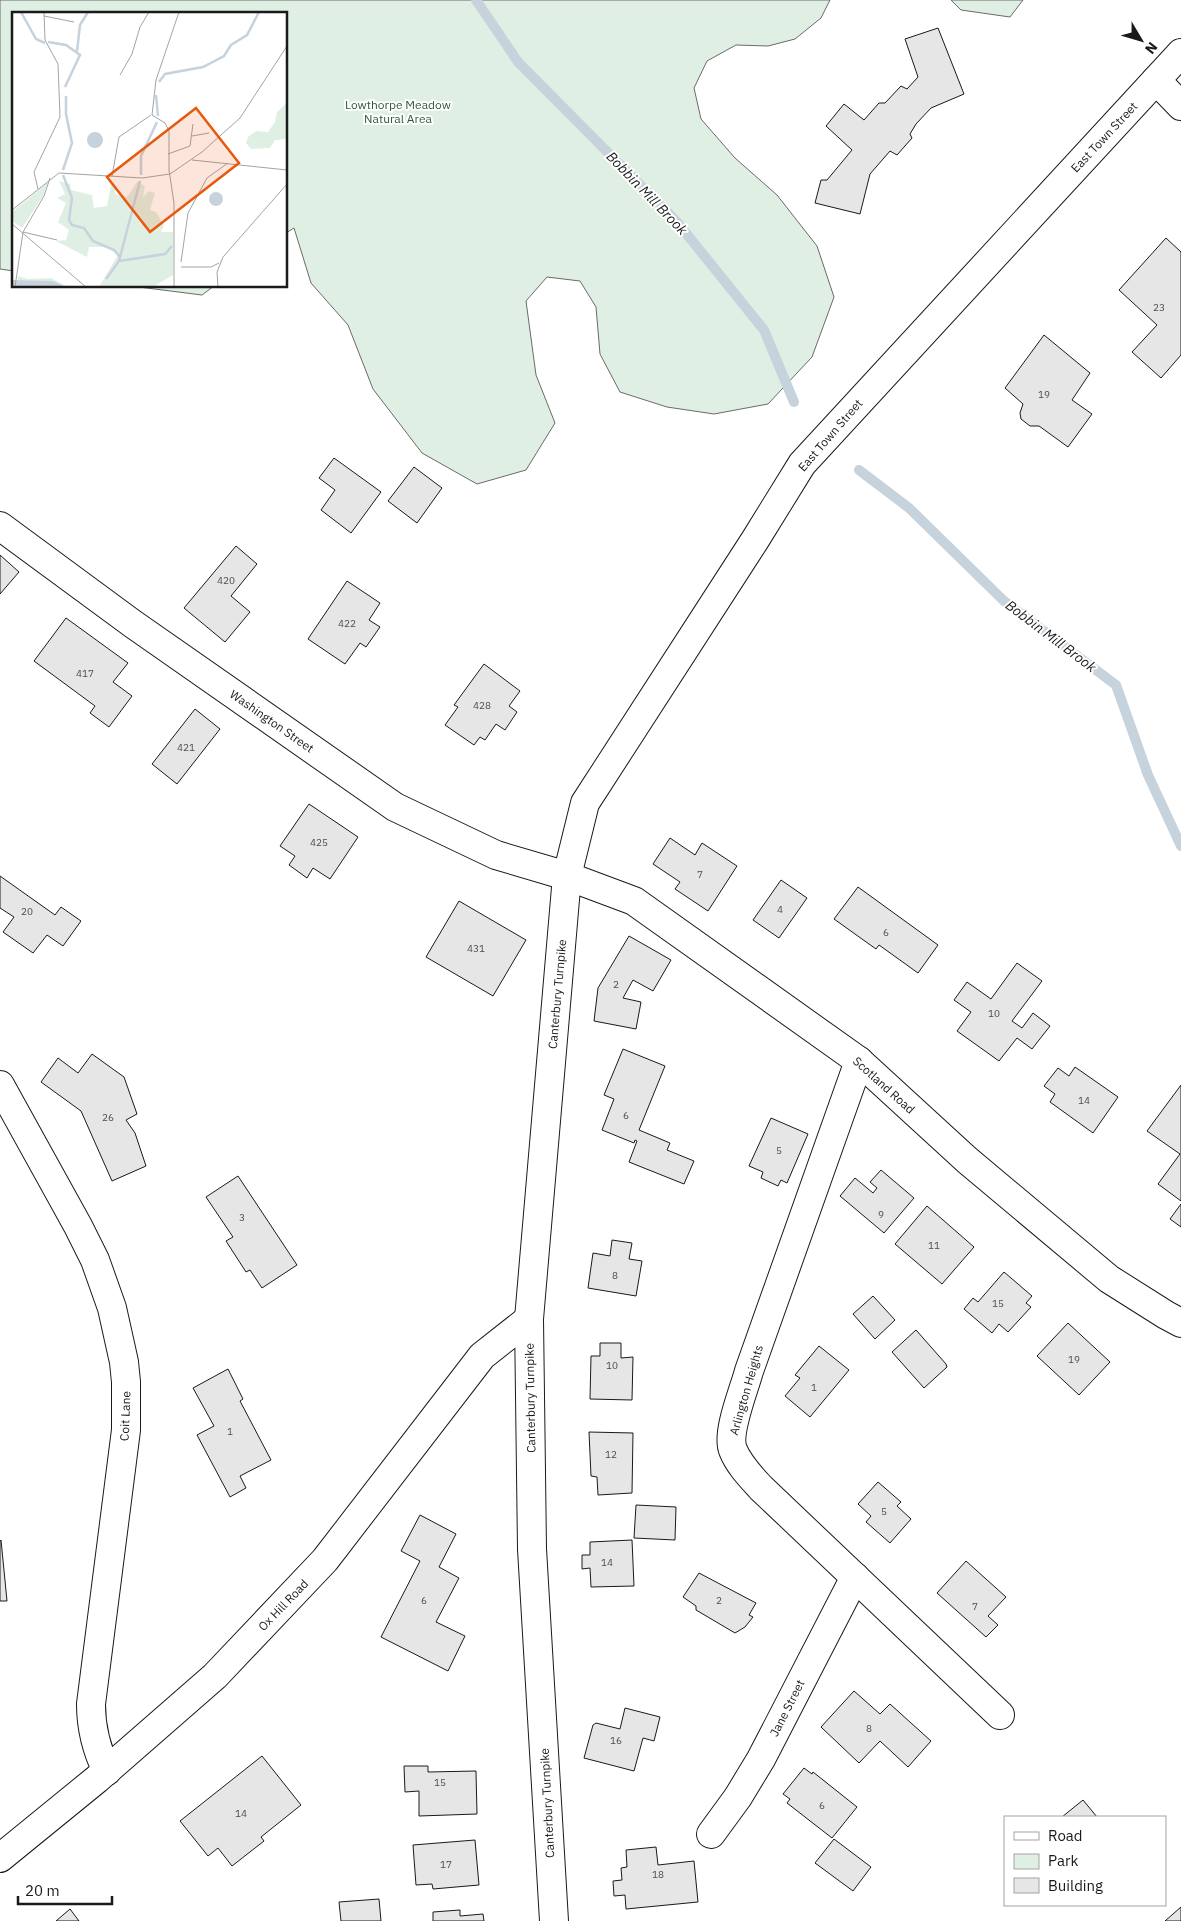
<svg xmlns="http://www.w3.org/2000/svg" width="1181" height="1921" font-family="'IBM Plex Sans',sans-serif">
	<rect width="100%" height="100%" fill="#fff"/>
	<g fill="#e0efe3" stroke="#6a6a6a">
		<polygon points="0,0 830,0 821,18 795,39 768,46 736,45 707,61 694,88 701,119 735,158 777,195 817,246 834,297 812,357 768,404 714,414 667,407 620,392 600,354 596,307 580,281 547,277 526,301 536,375 555,423 526,470 477,484 422,453 373,389 348,325 311,283 294,228 286,233 286,14 14,14 14,271 0,269"/>
		<polygon points="951,0 1023,0 1010,17 961,10"/>
		<polygon points="131,286 214,286 202,295"/>
	</g>
	<g fill="none" stroke-linecap="round" stroke-linejoin="round">
		<g stroke="#c6d2dc" stroke-width="10">
			<polyline points="476,0 518,62 677,222 764,330 794,402"/>
			<polyline points="859,470 909,508 1004,601 1116,685 1148,775 1181,846"/>
		</g>
	</g>
	<g fill="#e6e6e6" stroke="#1a1a1a">
		<polygon points="938,28 964,94 931,108 916,124 910,134 912,138 897,155 890,151 870,174 860,214 815,203 821,180 827,180 852,150 826,126 844,104 864,120 879,103 885,103 901,86 907,89 918,77 905,39"/>
		<polygon points="1166,238 1181,252 1181,355 1161,378 1132,352 1157,325 1119,290"/>
		<polygon points="1044,335 1090,373 1072,400 1092,414 1068,447 1039,426 1030,426 1021,419 1020,413 1023,404 1005,388"/>
		<polygon points="334,458 381,492 351,533 321,510 335,490 319,478"/>
		<polygon points="414,467 442,488 417,523 388,501"/>
		<polygon points="236,546 257,564 231,596 250,612 225,642 184,608"/>
		<polygon points="0,555 19,572 0,594"/>
		<polygon points="347,581 380,603 369,620 380,627 366,647 360,643 345,664 308,639"/>
		<polygon points="66,618 128,663 113,682 132,696 109,727 90,713 95,706 34,661"/>
		<polygon points="484,664 520,691 509,706 517,712 505,730 496,724 485,740 480,737 474,745 445,725 458,707 454,705"/>
		<polygon points="195,709 220,729 177,784 152,764"/>
		<polygon points="309,804 358,837 330,879 313,868 307,878 289,865 295,856 280,846"/>
		<polygon points="670,838 695,855 702,843 737,866 708,911 675,889 680,882 653,864"/>
		<polygon points="0,876 55,915 61,907 81,921 63,946 47,935 33,953 3,932 14,917 0,908"/>
		<polygon points="781,880 807,898 779,938 753,920"/>
		<polygon points="858,887 938,945 918,973 879,945 876,949 834,919"/>
		<polygon points="459,901 526,940 493,996 426,957"/>
		<polygon points="629,936 671,960 653,991 633,980 623,998 641,1002 636,1029 594,1021 598,988"/>
		<polygon points="1017,963 1042,981 1012,1021 1022,1028 1033,1013 1050,1026 1032,1049 1017,1038 999,1061 957,1031 971,1012 954,1000 967,982 991,999"/>
		<polygon points="623,1049 665,1066 639,1130 670,1143 667,1150 694,1161 684,1184 629,1162 637,1141 635,1140 634,1143 602,1130 614,1099 604,1095"/>
		<polygon points="92,1054 124,1077 137,1114 126,1120 135,1133 146,1166 112,1181 81,1111 41,1082 58,1058 78,1073"/>
		<polygon points="1075,1067 1118,1097 1093,1133 1050,1102 1055,1094 1044,1086 1058,1068 1069,1076"/>
		<polygon points="1181,1085 1181,1201 1158,1184 1180,1154 1147,1131"/>
		<polygon points="771,1118 808,1134 787,1183 781,1180 778,1186 761,1178 763,1172 749,1166"/>
		<polygon points="881,1170 914,1198 884,1233 840,1196 855,1178 873,1193 877,1188 870,1182"/>
		<polygon points="238,1176 297,1265 262,1288 250,1270 246,1272 226,1241 233,1237 206,1197"/>
		<polygon points="1181,1204 1181,1227 1170,1219"/>
		<polygon points="927,1206 974,1247 942,1284 895,1244"/>
		<polygon points="612,1240 632,1243 629,1259 642,1261 636,1296 588,1288 593,1253 610,1256"/>
		<polygon points="1004,1272 1032,1296 1026,1303 1031,1307 1008,1332 999,1324 992,1333 964,1309 973,1298 978,1302"/>
		<polygon points="873,1296 895,1320 875,1339 853,1314"/>
		<polygon points="1068,1323 1110,1362 1079,1395 1037,1356"/>
		<polygon points="916,1330 946,1364 947,1367 924,1388 892,1352"/>
		<polygon points="600,1343 621,1343 621,1358 633,1357 632,1400 590,1399 591,1356 600,1356"/>
		<polygon points="819,1346 849,1370 810,1417 785,1396 800,1378 795,1375"/>
		<polygon points="228,1369 243,1399 240,1401 271,1460 240,1476 246,1488 230,1497 197,1435 214,1426 193,1388"/>
		<polygon points="589,1432 633,1433 632,1493 598,1495 597,1477 591,1476"/>
		<polygon points="878,1482 901,1502 897,1506 911,1519 890,1543 866,1522 871,1516 858,1504"/>
		<polygon points="636,1505 676,1507 675,1540 634,1538"/>
		<polygon points="420,1515 456,1534 439,1567 459,1578 436,1622 465,1636 448,1671 381,1637 420,1561 401,1551"/>
		<polygon points="1,1540 7,1601 0,1601 0,1541"/>
		<polygon points="632,1540 634,1586 591,1587 590,1568 582,1569 582,1555 590,1555 590,1542"/>
		<polygon points="966,1561 1006,1597 988,1616 998,1625 986,1637 937,1593"/>
		<polygon points="699,1573 756,1603 749,1615 753,1617 745,1627 735,1633 696,1610 696,1606 683,1597"/>
		<polygon points="854,1691 880,1714 890,1704 931,1741 908,1767 880,1741 859,1763 821,1727"/>
		<polygon points="625,1708 660,1717 654,1741 643,1738 634,1771 584,1758 593,1725 596,1723 620,1729"/>
		<polygon points="262,1756 301,1805 261,1837 264,1841 232,1866 218,1848 208,1856 180,1821"/>
		<polygon points="404,1766 428,1766 428,1772 476,1771 477,1814 419,1816 419,1791 405,1792"/>
		<polygon points="804,1768 812,1774 813,1772 857,1807 832,1838 787,1803 790,1799 783,1794"/>
		<polygon points="1083,1800 1097,1817 1062,1817"/>
		<polygon points="834,1839 871,1867 853,1891 815,1863"/>
		<polygon points="475,1840 479,1885 433,1889 432,1884 416,1885 413,1845"/>
		<polygon points="656,1847 658,1865 694,1861 698,1902 626,1909 625,1895 614,1896 613,1881 622,1880 621,1868 627,1867 626,1850"/>
		<polygon points="379,1899 381,1921 341,1921 339,1902"/>
		<polygon points="1181,1907 1181,1921 1165,1921"/>
		<polygon points="70,1909 79,1921 56,1921"/>
		<polygon points="460,1910 460,1916 483,1914 484,1921 433,1921 433,1912"/>
	</g>
	<g fill="none" stroke-linecap="round" stroke-linejoin="round">
		<defs>
			<g id="street">
				<polyline points="1156,80 1181,106"/>
				<path d="M859 1061 749 1371C744 1390 726 1433 733 1450 739 1465 751 1477 761 1488L1000 1715"/>
				<path d="M0 1085 78 1226 95 1260 112 1308 124 1362 126 1382V1430L91 1704C91 1728 96 1749 107 1771"/>
				<polyline points="711,1834 738,1797 761,1759 855,1577"/>
				<polyline points="0,1858 97,1779 215,1676 325,1560 482,1356 529,1319"/>
			</g>
			<g id="secondary">
				<polyline points="0,526 133,624 395,807 496,855 567,876 634,901 859,1061 967,1160 1109,1279 1166,1315 1181,1323"/>
				<polyline points="554,1921 532,1549 529,1319 567,876 585,803 755,540 802,464 1181,53"/>
			</g>
		</defs>
		<use href="#street" stroke="#1a1a1a" stroke-width="30"/>
		<use href="#secondary" stroke="#1a1a1a" stroke-width="30"/>
		<use href="#street" stroke="#fff" stroke-width="28"/>
		<use href="#secondary" stroke="#fff" stroke-width="28"/>
	</g>
	<g text-anchor="middle" dominant-baseline="central" stroke-width="4" stroke-linejoin="round" paint-order="stroke">
		<g font-size="10" fill="#4d4d4d">
			<text x="1159" y="307">23</text>
			<text x="1044" y="394">19</text>
			<text x="226" y="580">420</text>
			<text x="347" y="623">422</text>
			<text x="85" y="673">417</text>
			<text x="482" y="705">428</text>
			<text x="186" y="747">421</text>
			<text x="319" y="842">425</text>
			<text x="700" y="874">7</text>
			<text x="780" y="909">4</text>
			<text x="27" y="911">20</text>
			<text x="886" y="932">6</text>
			<text x="476" y="948">431</text>
			<text x="616" y="984">2</text>
			<text x="994" y="1013">10</text>
			<text x="1084" y="1100">14</text>
			<text x="626" y="1115">6</text>
			<text x="108" y="1117">26</text>
			<text x="779" y="1150">5</text>
			<text x="881" y="1214">9</text>
			<text x="242" y="1217">3</text>
			<text x="934" y="1245">11</text>
			<text x="615" y="1275">8</text>
			<text x="998" y="1303">15</text>
			<text x="1074" y="1359">19</text>
			<text x="612" y="1365">10</text>
			<text x="814" y="1387">1</text>
			<text x="230" y="1431">1</text>
			<text x="611" y="1454">12</text>
			<text x="884" y="1511">5</text>
			<text x="607" y="1562">14</text>
			<text x="424" y="1600">6</text>
			<text x="719" y="1600">2</text>
			<text x="975" y="1606">7</text>
			<text x="869" y="1728">8</text>
			<text x="616" y="1740">16</text>
			<text x="440" y="1782">15</text>
			<text x="822" y="1805">6</text>
			<text x="241" y="1813">14</text>
			<text x="446" y="1864">17</text>
			<text x="658" y="1874">18</text>
		</g>
		<g font-size="12" fill="#2b5a34" stroke="#fff">
			<text x="398" y="104">Lowthorpe Meadow<tspan x="398" dy="14">Natural Area</tspan></text>
		</g>
		<g font-size="12" fill="#1a1a1a" stroke="#fff">
			<text transform="translate(1104 137) rotate(-47)">East Town Street</text>
			<text transform="translate(830 435) rotate(-49)">East Town Street</text>
			<text transform="translate(272 721) rotate(35)">Washington Street</text>
			<text transform="translate(557 994) rotate(-85)">Canterbury Turnpike</text>
			<text transform="translate(884 1085) rotate(42)">Scotland Road</text>
			<text transform="translate(746 1390) rotate(-74)">Arlington Heights</text>
			<text transform="translate(530 1398) rotate(-91)">Canterbury Turnpike</text>
			<text transform="translate(125 1416) rotate(-88)">Coit Lane</text>
			<text transform="translate(283 1605) rotate(-46)">Ox Hill Road</text>
			<text transform="translate(787 1708) rotate(-63)">Jane Street</text>
			<text transform="translate(547 1803) rotate(-93)">Canterbury Turnpike</text>
		</g>
		<g font-size="14" font-style="italic" fill="#1a1a1a" stroke="#fff">
			<text transform="translate(647 193) rotate(46)">Bobbin Mill Brook</text>
			<text transform="translate(1051 636) rotate(37)">Bobbin Mill Brook</text>
		</g>
	</g>
	<g transform="translate(12 12)">
		<rect width="275" height="275" fill="#fff"/>
		<path d="M275 91V127L263 128 258 136 239 137 234 131 236 125 244 119 256 120 263 110 265 100ZM47 169 58 172 59 178 80 183 82 196 95 194 99 173 104 175 103 182 115 185 125 170 133 174 131 185 137 179 143 181 138 198 144 200 152 213 149 220H161V263L141 275H87L106 243 96 235H77L75 245 44 229 54 228 57 218 46 210 54 191 45 186 53 182ZM36 170 31 184 10 216 0 209V200ZM6 264 16 267 39 266 56 275 34 269 10 270 6 268Z" fill="#e0efe3"/>
		<path d="M75 128a8 8 0 1 1 16 0a8 8 0 1 1-16 0ZM197 187a7 7 0 1 1 14 0a7 7 0 1 1-14 0ZM0 268 41 269 54 275H0Z" fill="#c6d2dc"/>
		<path fill="none" stroke="#c6d2dc" stroke-width="2.5" d="M9 0 24 27 33 31M36 30 54 33 68 43 53 75M65 39 68 13 76 0M147 70 153 62 191 55 212 44 219 33 235 23 247 0M144 83 146 104M51 158 60 131 54 102V84M51 163 60 186 57 208 60 213 72 216 81 229 102 238 108 245M129 163V144L145 110M107 249 153 242 160 234M94 267 107 249 128 169"/>
		<path fill="none" stroke="#a3a3a3" stroke-width="1" d="M32 4 62 10M108 63 120 42 128 15 137 0M180 124 197 121M156 142 178 134 181 112M180 148 275 158M100 164 107 125 139 103M38 166 32 184 11 220 45 228M26 177 22 160 48 105 46 52 33 28 32 0M0 198 47 161 130 166 158 162 190 140 228 106 275 34M0 212 74 275M169 250 176 201 195 166 216 151M169 255H199L207 251M3 275 11 220M162 275V191L157 158V119L153 111 140 103 144 68 167 0M206 275 205 260 211 245 275 172"/>
		<path fill="#e8590c" fill-opacity="0.15" stroke="#e8590c" stroke-width="2.5" d="M184 96 227 151 138 220 95 165Z"/>
		<rect width="275" height="275" fill="none" stroke="#1a1a1a" stroke-width="2.5"/>
	</g>
	<rect x="1004" y="1816" width="162" height="90" fill="#ffffff" stroke="#a3a3a3"/>
	<rect x="1014" y="1832" width="25" height="8" fill="#ffffff" stroke="#a3a3a3"/>
	<text x="1048" y="1841" font-size="15" fill="#1a1a1a">Road</text>
	<rect x="1014" y="1854" width="25" height="15" fill="#e0efe3" stroke="#a3a3a3"/>
	<text x="1048" y="1866" font-size="15" fill="#1a1a1a">Park</text>
	<rect x="1014" y="1878" width="25" height="15" fill="#e6e6e6" stroke="#a3a3a3"/>
	<text x="1048" y="1891" font-size="15" fill="#1a1a1a">Building</text>
	<g transform="translate(1141 40) rotate(128)" stroke="#ffffff" stroke-width="4" paint-order="stroke">
	<path d="M0-4L9 19L0 12L-9 19Z" fill="#1a1a1a"/>
	<text y="-8" font-size="14" font-weight="bold" text-anchor="middle" fill="#1a1a1a">N</text>
	</g>
	<path d="M18 1896v8h94v-8" fill="none" stroke="#1a1a1a" stroke-width="2.5"/>
	<text x="25" y="1896" font-size="15" fill="#1a1a1a" stroke="#ffffff" stroke-width="4" paint-order="stroke">20 m</text>
</svg>
